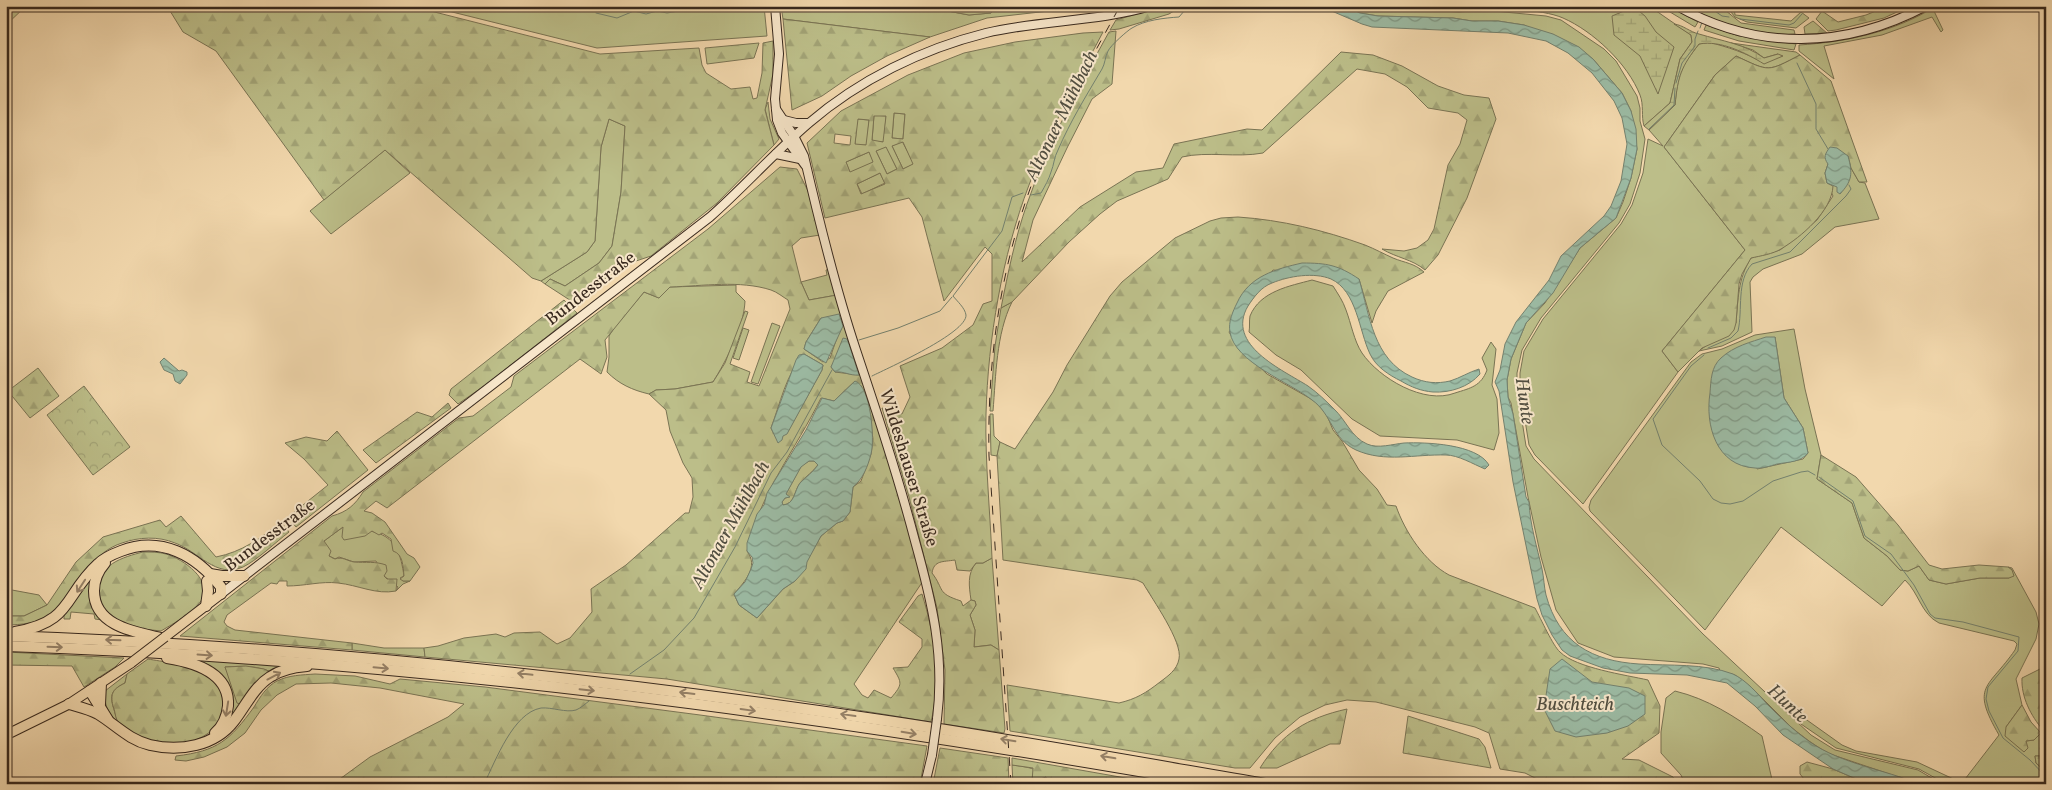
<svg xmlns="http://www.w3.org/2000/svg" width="2052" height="790" font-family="Vollkorn,serif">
	<defs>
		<pattern id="forest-firs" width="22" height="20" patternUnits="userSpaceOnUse" patternTransform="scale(1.25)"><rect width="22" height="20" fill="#bcbe89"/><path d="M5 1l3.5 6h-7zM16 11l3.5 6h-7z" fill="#a2a376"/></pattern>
		<pattern id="wetland-marsh" width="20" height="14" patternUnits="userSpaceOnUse" patternTransform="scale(1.25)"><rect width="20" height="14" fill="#bcbe89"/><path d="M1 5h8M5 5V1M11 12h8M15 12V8" fill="none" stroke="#a2a376"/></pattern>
		<pattern id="park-crowns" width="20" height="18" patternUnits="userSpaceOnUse" patternTransform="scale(1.25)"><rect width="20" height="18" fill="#bcbe89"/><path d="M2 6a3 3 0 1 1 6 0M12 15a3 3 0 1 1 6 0" fill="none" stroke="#a2a376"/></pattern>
		<pattern id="water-waves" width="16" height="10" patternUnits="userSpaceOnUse" patternTransform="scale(1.25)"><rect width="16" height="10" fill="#9cbba4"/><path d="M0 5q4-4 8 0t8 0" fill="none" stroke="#809885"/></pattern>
	</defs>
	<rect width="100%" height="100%" fill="#f2d8ad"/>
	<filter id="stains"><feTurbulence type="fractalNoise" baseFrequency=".004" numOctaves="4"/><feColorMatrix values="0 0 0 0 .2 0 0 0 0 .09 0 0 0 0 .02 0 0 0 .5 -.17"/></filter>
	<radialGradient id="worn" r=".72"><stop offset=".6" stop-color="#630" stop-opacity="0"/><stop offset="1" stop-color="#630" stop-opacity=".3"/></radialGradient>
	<g fill="#bcbe89" stroke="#7a7454" fill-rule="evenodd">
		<polygon points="428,6 764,6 767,36 597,48"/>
		<polygon points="781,6 921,6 969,15 991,13 995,6 1093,6 987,18 930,37 783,19"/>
		<polygon points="1344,6 1459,12 1483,10 1546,16 1561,20 1604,49 1616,61 1637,96 1640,108 1640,121 1645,139 1640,173 1630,204 1619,223 1541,318 1522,350 1517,373 1517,389 1526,446 1534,459 1703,634 1811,735 1835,750 1918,770 1942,784 1919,784 1827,753 1809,741 1792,728 1751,687 1735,675 1720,671 1719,668 1703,664 1614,657 1578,643 1556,610 1541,557 1528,497 1511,403 1508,397 1507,380 1511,359 1526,323 1545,303 1580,248 1616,218 1623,202 1631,178 1637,149 1631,111 1622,93 1593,59 1524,25 1498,21 1472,21 1453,18 1378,16 1360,13"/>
		<path d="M1466 6H1649L1691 35 1692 42 1680 59 1670 103 1644 126C1641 116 1644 105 1640 95 1628 64 1593 31 1563 18 1543 9 1488 6 1467 8Z"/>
		<polygon points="1660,6 1668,6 1698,22 1695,27"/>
		<path d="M1684 6H1720L1741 23 1794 30 1795 34C1757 38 1718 22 1684 6Z"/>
		<polygon points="1726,6 1734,6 1735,15 1791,21 1801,12 1809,18 1796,28 1747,22 1735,17"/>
		<path d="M1936 6H1942L1934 11 1943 30 1941 32 1932 17 1882 35 1824 46 1834 79 1799 51V45C1846 42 1895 32 1936 6Z"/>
		<polygon points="1706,25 1739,36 1796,44 1794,50 1739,41 1704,30"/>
		<path d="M1708 42C1728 47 1746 53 1764 63L1778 54 1764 58 1753 50 1731 43 1796 52 1800 55C1767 72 1770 72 1736 56L1715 75 1664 147 1745 250 1662 351 1678 372 1583 504 1535 455 1529 445 1520 389V373L1524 351 1543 319 1621 224 1632 205 1643 173 1648 139 1663 146 1649 130 1675 105C1678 74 1680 68 1699 44Z"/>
		<polygon points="768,102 770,119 779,139 774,145 765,109"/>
		<polygon points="894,113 905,114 903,139 892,138"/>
		<polygon points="874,115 886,116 884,142 872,141"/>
		<polygon points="609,119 625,126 621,192 612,246 599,263 565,286 550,279 545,284 541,281 587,252 595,241 601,147"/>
		<polygon points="857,119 869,120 867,145 855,145"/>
		<polygon points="902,141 914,164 903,169 892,146"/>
		<polygon points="886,146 897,169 887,174 876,151"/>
		<polygon points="385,150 410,173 331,234 310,211"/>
		<polygon points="869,152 874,162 850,173 846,162"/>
		<path d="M1848 156 1851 168 1859 182 1865 183 1879 219 1835 227 1802 254 1763 269 1753 277 1750 282 1752 332 1722 346 1699 351 1736 323C1738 300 1738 278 1751 258L1780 250 1817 220 1833 196 1827 183Z"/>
		<polygon points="880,173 885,183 862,194 857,184"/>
		<polygon points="830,269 837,295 809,300 801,282 827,275 826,270"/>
		<path d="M1312 280 1333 286C1338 294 1343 301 1346 310 1351 323 1354 341 1362 353 1379 378 1424 405 1455 393 1471 388 1481 386 1487 370L1482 358 1491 342 1496 349 1492 385 1497 399 1499 433 1494 450 1457 440 1380 436 1352 419 1301 370 1276 355 1249 332C1250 327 1249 321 1250 316 1260 291 1290 286 1312 280Z"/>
		<path d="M736 285V292L745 301C744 327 726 361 713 382L675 389 656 390 649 394C632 390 619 384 607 372L609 357V336L614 328 644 292 659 298 670 287Z"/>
		<path d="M1012 302C996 334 996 376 993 411H990L995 346 1001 308Z"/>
		<polygon points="772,323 780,326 758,384 751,382"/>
		<polygon points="743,328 749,330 739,360 733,358"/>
		<path d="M1794 329 1805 389 1821 455 1817 479 1852 503 1864 538 1887 556 1900 570 1908 571 1919 566 1929 580 1946 584 1980 578H2009L2012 570 2008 567 2012 568 2036 612 2039 624 2036 639 2016 679 2022 705 2006 727 2026 741 2034 740 2041 733 2046 737 2042 756H2035L2036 763 2046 772V784H1946L1919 769 1836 748 1801 724 1783 703 1842 745 1856 751 1917 762 1962 783 1999 735C1970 685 1988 689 2015 650L2017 644 2014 641 1939 623C1921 614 1919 593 1905 580L1882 606 1781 527 1705 630 1590 511 1589 507 1591 500 1691 362 1702 354 1722 349 1755 335ZM1775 337 1784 398 1803 428 1808 453 1803 459 1757 469Z"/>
		<polygon points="990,414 993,414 994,436 1000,442 997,456 991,455"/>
		<path d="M343 527C382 532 398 532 404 576L400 578 403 581H410L403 584 396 591 398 587 384 576 376 561 354 562 339 557 335 559 329 556 324 541Z"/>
		<path d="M992 558 999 650 991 645 974 647 975 630 970 615 976 605 975 601 971 600C969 586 967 574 976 563H983Z"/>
		<polygon points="12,590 39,595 47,605 24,616 6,616 6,594"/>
		<polygon points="352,643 384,648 424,648 425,657 352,650"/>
		<path d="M188 659 291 666 273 673C257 665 242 666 225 667L243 705 229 726Z"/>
		<path d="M127 674 125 683C104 693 113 702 117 721 107 713 104 703 105 691Z"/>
		<path d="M1675 691C1708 699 1734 716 1762 736L1773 784H1685L1681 775 1661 753V732L1666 698Z"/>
		<path d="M1012 765C1027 767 1043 768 1048 784H1013Z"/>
	</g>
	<g fill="url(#forest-firs)" stroke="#7a7454" fill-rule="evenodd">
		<polygon points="6,6 26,6 6,25"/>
		<polygon points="167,6 411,6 600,54 699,48 702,65 706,73 731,89 750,87 753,99 757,98 762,73 763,43 773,41 773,74 765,110 774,145 717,203 651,256 624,265 582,295 579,306 545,284 550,279 565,286 599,263 612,246 621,192 625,126 609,119 601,147 595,241 587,252 541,281 532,278 385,150 324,200 216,51 183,32"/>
		<polygon points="921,6 995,6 991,13 969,15"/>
		<polygon points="1164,6 1182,6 1169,14 1119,29 1110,30 1116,20"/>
		<polygon points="1888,6 1910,6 1884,18 1836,30 1828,31 1816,19 1822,11 1838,22 1866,15"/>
		<polygon points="783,19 930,37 887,56 851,76 822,96 792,110"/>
		<polygon points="1813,21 1828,34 1805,34 1804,27"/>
		<path d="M1116 31 1112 84 1092 99 1067 148 1033 220 1022 262 1080 207 1136 172 1163 168 1174 144 1247 129 1262 130 1341 52 1373 55 1402 66 1438 86 1464 95 1489 98 1496 119 1467 198 1438 255 1425 270C1412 259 1397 258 1382 249L1404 251 1417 248 1428 240 1434 229 1448 165 1460 144 1467 120 1458 113 1428 108 1407 87 1385 74 1357 69 1263 153C1236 158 1208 151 1182 157L1168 179 1117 201 1100 214 1069 242 1012 302 1001 308C1008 273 1015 238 1027 204 1048 143 1078 88 1109 32Z"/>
		<path d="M1103 32C1077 82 1048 132 1029 185 1002 256 988 339 986 414 985 462 990 510 992 558L983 563H976L970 571 957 570 955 560C943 562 934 560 932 573 945 590 936 593 961 601L963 606 971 600 975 601 976 605 970 615 975 630 974 647 991 645 999 650 1005 729 1004 733 944 724 945 670 937 608 909 497 882 408 902 414 910 397 900 366 942 348 973 325 983 304 992 301V254L985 247 944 301 922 217 909 198 825 218 807 143 841 111 908 75 964 53 1015 42 1083 33ZM894 113 905 114 903 139 892 138ZM874 116H886L883 142 872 140ZM858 119 869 120 866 145 855 144ZM835 134 851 136 850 145 834 143ZM903 142 913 164 903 169 892 146ZM886 147 897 169 887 174 876 151ZM869 152 873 162 850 172 846 162ZM880 173 885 184 861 194 857 184Z"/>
		<polygon points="759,43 754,58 707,64 705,48"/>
		<path d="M1800 55 1831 81 1867 182H1859L1851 168 1848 156 1828 164 1825 173 1827 183 1833 186C1832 211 1801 237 1781 249 1773 254 1760 256 1751 258L1742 274 1739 284 1736 323 1734 330 1729 336 1702 348 1678 372 1662 351 1745 250 1664 147 1715 75 1736 56C1770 72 1767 72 1800 55Z"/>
		<path d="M780 167 797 169 808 191 820 235 801 238 792 246 801 282 809 300 837 295 884 444 923 581 854 684 862 695 868 698 874 690 891 698C903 684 902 683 893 668L908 667 922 647V639L899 622 918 596 922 594C935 635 941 680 931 722L667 679 425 657 424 648 438 646 464 638 496 634 505 637 514 633 540 632 557 644 570 638 592 612 591 589 626 565 685 513H689L693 497 692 478 683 463 670 431 666 410 649 394 656 390 675 389 713 382 725 363 745 311 748 312 730 364 750 372 747 382 759 386 790 309 788 300C783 297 777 292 771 290 740 280 703 286 670 287L659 298 644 292 605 340 607 357 601 374 580 359 387 508 376 501 364 511 372 513 385 522 407 554 414 558 420 567 410 581H403L400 579 404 576C403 566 403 554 393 551L391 539 382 533 379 535 372 531 365 536 344 540 342 537 343 527 324 541 331 551 329 556 335 559C342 556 347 561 354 562 366 563 375 561 386 565L387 571 384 576 387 579H397L396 591C376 595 358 585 338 583 321 581 305 586 287 586V581H279L277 584 271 583 227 615 224 622 227 626 235 630 352 643V650L180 636 332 516C347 512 355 505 363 492L459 418 473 416 511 387 514 376 708 229ZM821 318 840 329 830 358 823 362 804 349 806 342ZM847 339 849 344 859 375 835 372 831 367ZM804 354 823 365 822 370 787 433 782 436 774 434 771 428C780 404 786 374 804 354ZM855 381 867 397 873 439 871 454 861 481 853 487 850 512 843 521 837 523 821 536 795 581 783 589 757 618 739 605 734 594C745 581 759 567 747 551 759 495 796 449 821 398L834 401Z"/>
		<path d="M1238 217C1282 220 1323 230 1365 245 1375 249 1384 254 1393 258 1405 263 1414 263 1424 272L1388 291 1376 311 1372 323 1359 279 1273 270 1229 332 1237 346 1267 374 1313 400 1326 413 1333 430 1342 441 1359 470 1377 489 1387 505 1396 506C1405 532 1425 562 1449 575L1535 608C1541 619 1553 646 1560 652 1576 668 1626 675 1648 680L1660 706 1659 733 1622 759 1639 760 1673 777 1677 784H1547L1525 773 1500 769 1489 733 1475 727 1376 702 1347 700 1325 705 1300 717 1275 738 1250 768H1235L1010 731 1007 685 1119 703C1136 699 1146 693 1160 682 1168 676 1177 670 1179 659 1183 642 1152 599 1143 583L1137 580 1003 560 997 456 1000 442 1015 449 1053 392 1067 365 1110 296 1122 282 1175 238 1210 221 1221 218Z"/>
		<polygon points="564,300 577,313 484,386 458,404 449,395 451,389"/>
		<polygon points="38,368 59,396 30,418 8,391"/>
		<polygon points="448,403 451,408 376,463 363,450 417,412 432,417"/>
		<polygon points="337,431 368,470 296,527 288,517 328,485 304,459 285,443 306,437 327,441"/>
		<polygon points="1821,455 1856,477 1898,525 1929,565 1942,569 1979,565 2008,567 2012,570 2014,576 2009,578 1980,578 1946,584 1929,580 1919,566 1908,571 1900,570 1887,556 1864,538 1852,503 1817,479"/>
		<path d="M809 461H814L818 465C813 472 806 476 800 483 794 491 795 504 783 505L782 502 785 498 789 497 786 494 801 466Z"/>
		<path d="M181 516 216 557C242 552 261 538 281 522L289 532C276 542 256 561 243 567 216 579 198 551 175 543 158 536 139 537 122 543 94 552 81 579 63 601 59 605 55 612 51 615 39 623 20 625 6 625V616H24L47 605 76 562 103 537 160 520 166 527Z"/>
		<path d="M143 552C151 552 159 552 166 554 183 559 214 580 201 601 192 614 174 623 161 631 144 629 122 628 109 616 102 609 100 601 99 591 96 565 123 557 143 552Z"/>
		<polygon points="93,571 102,620 95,619 94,614 71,612 70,619 64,619 64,613"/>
		<polygon points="6,652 124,658 115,667 84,687 72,666 6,665"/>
		<path d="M148 659C175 664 231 668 223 709 221 720 217 728 207 734 183 751 148 744 125 728 123 726 118 723 117 720 115 716 115 710 113 706 110 693 113 689 125 683L127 674Z"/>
		<polygon points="246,666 264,669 273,673 243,705 237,703 225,667"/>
		<path d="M2046 666V727L2043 730C2031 716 2021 697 2022 678Z"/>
		<path d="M315 674 355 676 390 684 400 679 485 687 700 715 927 746 920 784H333L370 757 448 717 464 704 380 688 331 683 296 684 277 695 261 710 245 733 227 747 204 757 186 761 175 760 176 756C218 751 230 740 254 707 260 697 267 686 277 681 289 675 302 675 315 674Z"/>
		<polygon points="2022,705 2031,722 2041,733 2034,740 2026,741 2028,748 2024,752 2005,736 2006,727"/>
		<path d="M1347 709 1340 744H1330L1277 768H1260C1282 733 1307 718 1347 709Z"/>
		<polygon points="1408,716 1479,739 1485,747 1491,768 1403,753"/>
		<polygon points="2046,739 2046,772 2036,763 2035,756 2042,756 2040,748"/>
		<polygon points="940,748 1008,758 1009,784 933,784"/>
		<polygon points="1012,758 1137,780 1147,784 1077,784 1076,781 1064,784 1048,784 1046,777 1032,782 1033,768 1012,765"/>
		<polygon points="1807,762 1833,769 1868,784 1808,784 1800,774 1800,766"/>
	</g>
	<g fill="url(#wetland-marsh)" stroke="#7a7454">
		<polygon points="1634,7 1645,16 1656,32 1674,47 1658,94 1640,56 1614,35 1612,16"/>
		<path d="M1674 24C1683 25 1690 32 1699 34 1722 41 1745 44 1764 58L1778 54 1783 56 1764 64C1746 53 1721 40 1699 44 1681 67 1678 76 1675 105L1649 130 1644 126 1670 103 1680 59 1692 42 1691 35Z"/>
	</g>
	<polygon fill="url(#park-crowns)" stroke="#7a7454" points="84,386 130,447 93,475 47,415"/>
	<g fill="url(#water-waves)" stroke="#74816e" fill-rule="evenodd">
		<path d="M1320 6H1344L1360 13 1378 16 1453 18 1472 21H1498L1524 25 1553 34 1579 47 1593 59 1622 93 1631 111 1636 129 1637 149 1631 178 1616 218 1580 248 1553 293 1526 323 1511 359 1507 380 1508 397 1513 414 1526 497 1529 502C1530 525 1537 547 1542 569 1544 578 1544 587 1546 595 1559 643 1592 661 1639 664 1670 666 1704 663 1733 674 1746 680 1758 694 1767 704 1780 717 1794 731 1810 742 1842 764 1883 769 1919 784H1874L1861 781 1833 769 1783 735 1755 706 1727 683 1687 675 1630 673 1603 668 1570 656 1562 650 1552 635 1542 615 1537 599 1513 482 1499 391 1495 382 1500 370 1505 344 1516 322 1549 280 1561 256 1604 216 1611 206 1621 181 1627 144 1622 118 1614 101 1592 73 1568 53 1546 41 1508 33 1372 27 1362 24Z"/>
		<path d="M1830 147 1837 148 1848 156C1853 174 1852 181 1840 194L1837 192V187L1827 183 1825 173 1828 164C1823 157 1825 154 1830 147Z"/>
		<path d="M1302 263C1327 263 1338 265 1359 279 1370 316 1373 359 1412 377 1425 383 1437 384 1450 381 1460 378 1469 372 1479 369L1480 374C1469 387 1450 393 1433 392 1421 391 1411 387 1401 381 1389 375 1376 367 1370 354 1359 331 1357 291 1331 279 1314 272 1289 276 1272 283 1261 287 1254 297 1248 306 1225 345 1283 370 1308 386 1318 393 1326 401 1334 409 1346 420 1351 437 1367 444 1378 449 1393 444 1404 443 1426 442 1477 444 1489 465L1485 469C1473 464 1458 455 1446 455 1415 454 1385 463 1356 450 1332 439 1332 414 1312 400 1291 383 1234 362 1230 332 1228 322 1233 311 1237 303 1249 276 1276 269 1302 263Z"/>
		<polygon points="839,314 843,326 826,363 804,349 806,342 821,318"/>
		<path d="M1766 337H1775L1784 398 1803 428 1808 453C1801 462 1789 462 1777 464 1770 466 1762 469 1755 468 1716 466 1705 425 1710 393 1711 380 1711 367 1721 358 1734 346 1751 342 1766 337Z"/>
		<path d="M843 338 847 339 849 344 859 375C850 376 844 371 835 372L831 367Z"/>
		<polygon points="804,354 823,365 822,370 787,434 783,436 782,440 778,443 771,428 796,360 799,355"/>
		<polygon points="164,358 179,371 182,370 187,372 187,375 180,384 175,381 173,374 164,370 160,362"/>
		<path d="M855 381C871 386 875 440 871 454 868 466 863 479 853 487L850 512 843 521 837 523 821 536 807 562 806 569 795 581 783 589 757 618 739 605 734 594 745 582 751 569 753 563 752 557 747 551V543L757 514 764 505 767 493 806 430 822 398 834 401ZM809 461H814L818 465C813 472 806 477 800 483 794 491 795 504 783 505L782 502 785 498 790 497 786 494 801 467Z"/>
		<polygon points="1562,659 1592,682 1629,688 1645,696 1645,714 1628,726 1607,733 1576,737 1555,731 1544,709 1550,669"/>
	</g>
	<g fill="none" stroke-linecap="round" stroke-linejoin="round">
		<g stroke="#74816e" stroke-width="1">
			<polyline points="581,6 583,7"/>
			<polyline points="1705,6 1707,10 1707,12"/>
			<polyline points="1808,7 1808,6"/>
			<polyline points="1707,10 1712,9 1722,16 1729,17"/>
			<polyline points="596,13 617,18 634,11 646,14 657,11 667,13 708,6"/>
			<polyline points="1740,19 1789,25 1794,23 1802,14"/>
			<polyline points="1700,28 1702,22"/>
			<polyline points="1797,63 1816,104 1816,129 1828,149"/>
			<polyline points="1676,83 1682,63 1695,46 1695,39 1698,31"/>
			<polyline points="1649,129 1674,105 1675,88"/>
			<path d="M1031 195 1041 193C1045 186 1049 179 1051 172 1054 165 1054 157 1058 150 1070 122 1086 96 1102 69 1105 64 1105 57 1108 51 1110 46 1128 30 1132 28 1145 20 1164 18 1179 17L1185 10 1192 6"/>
			<polyline points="859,340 898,328 940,311 952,297"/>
			<path d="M1708 348 1731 338 1738 331C1743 310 1736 281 1752 264L1790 252 1846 196 1851 189 1849 185"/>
			<polyline points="1704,355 1691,366 1653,419 1662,445 1700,481 1713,499 1721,503 1730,504 1743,501 1773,481 1801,472 1808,471 1815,475"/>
			<path d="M872 376C888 368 967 333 966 315 965 308 957 301 953 296L1002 231 1012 197 1023 193"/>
			<polyline points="1819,477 1853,501 1865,536 1891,554 1914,585 1930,614 1935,618 1963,622 2019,637 2018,651 1988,687 1986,699 1989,711 2003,738 2030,760 2046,777"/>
			<polyline points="630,674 664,650 694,618 735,547 771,473 787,452 832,370"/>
			<path d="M484 784C496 760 513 713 541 708 552 707 566 713 576 710 581 708 585 704 589 701"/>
		</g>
		<defs>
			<g id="secondary">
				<polyline points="775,6 779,54 775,99 777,120 782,133 805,165"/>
				<path d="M1677 6C1757 51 1845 49 1926 6"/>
				<path d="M776 109 794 136 804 156C819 221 835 287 856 350 877 413 898 476 915 541 932 602 945 655 937 719"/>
				<polyline points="784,120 796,123 808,123"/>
				<polyline points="776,154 800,159"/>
				<path d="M221 594 710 217C744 187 774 153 809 123 859 80 922 49 986 33 1040 20 1097 22 1151 6"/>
				<polyline points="925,784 932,755"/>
			</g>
			<g id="primary">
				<polyline points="165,637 221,594"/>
				<polyline points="6,735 69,704 131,663"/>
			</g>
			<g id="motorway">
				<path d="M105 563C98 571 94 581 94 591 94 626 135 632 161 638"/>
				<polyline points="210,574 222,576 244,576"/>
				<polyline points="206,606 208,591 207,581"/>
				<path d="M15 632C73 622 63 596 98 564 104 558 113 554 121 551 161 535 197 556 221 587V594"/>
				<path d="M6 636C299 646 591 677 881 720 1009 739 1137 762 1265 784"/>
				<path d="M6 646C412 659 814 714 1214 784"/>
				<path d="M167 658C193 662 230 672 228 706 227 716 223 726 215 733"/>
				<polyline points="90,691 108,720"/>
				<path d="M69 704C79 707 89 709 98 714 116 725 129 740 150 745 180 752 215 746 234 721 245 707 254 687 270 677 280 670 295 667 307 666"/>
				<polyline points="100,704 101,683"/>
			</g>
		</defs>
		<use href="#secondary" stroke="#38291e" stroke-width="10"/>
		<use href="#primary" stroke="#38291e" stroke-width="11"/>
		<use href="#motorway" stroke="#38291e" stroke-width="12"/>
		<use href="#secondary" stroke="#f7e6ca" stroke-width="8"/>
		<use href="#primary" stroke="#f2d8ad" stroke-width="9"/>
		<use href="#motorway" stroke="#f2d8ad" stroke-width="10"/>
		<path stroke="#38291e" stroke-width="1" stroke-dasharray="9 9" stroke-linecap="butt" d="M1011 784 989 456C987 358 1001 260 1038 168 1061 112 1091 59 1120 6"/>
		<defs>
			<polyline id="secondary-bridge" points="932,755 937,719"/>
			<polyline id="primary-bridge" points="131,663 165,637"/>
		</defs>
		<use href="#secondary-bridge" stroke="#38291e" stroke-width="10" stroke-linecap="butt"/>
		<use href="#primary-bridge" stroke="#38291e" stroke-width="11" stroke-linecap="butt"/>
		<use href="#secondary-bridge" stroke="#f7e6ca" stroke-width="8"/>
		<use href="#primary-bridge" stroke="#f2d8ad" stroke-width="9"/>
	</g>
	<defs><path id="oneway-shaft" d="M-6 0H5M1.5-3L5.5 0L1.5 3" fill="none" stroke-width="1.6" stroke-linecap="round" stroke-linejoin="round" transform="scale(1.25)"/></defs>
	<g stroke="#958066">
		<use href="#oneway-shaft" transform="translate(81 586) rotate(123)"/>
		<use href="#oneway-shaft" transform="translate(113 640) rotate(-178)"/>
		<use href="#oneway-shaft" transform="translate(55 647) rotate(2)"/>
		<use href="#oneway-shaft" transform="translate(205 655) rotate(4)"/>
		<use href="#oneway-shaft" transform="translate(381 668) rotate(5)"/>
		<use href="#oneway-shaft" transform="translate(525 674) rotate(-174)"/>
		<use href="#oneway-shaft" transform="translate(274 676) rotate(-28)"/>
		<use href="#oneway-shaft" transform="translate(587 690) rotate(6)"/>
		<use href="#oneway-shaft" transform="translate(687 693) rotate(-173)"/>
		<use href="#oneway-shaft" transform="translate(227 709) rotate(99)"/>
		<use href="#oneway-shaft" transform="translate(748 710) rotate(8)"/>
		<use href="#oneway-shaft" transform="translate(848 715) rotate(-172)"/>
		<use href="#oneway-shaft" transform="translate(909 733) rotate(9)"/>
		<use href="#oneway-shaft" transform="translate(1008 740) rotate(-171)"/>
		<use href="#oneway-shaft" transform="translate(1108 757) rotate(-170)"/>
	</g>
	<g text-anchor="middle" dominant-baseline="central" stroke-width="4" stroke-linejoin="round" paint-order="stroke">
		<g font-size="18" fill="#38291e" stroke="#f7e6ca">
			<text transform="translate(591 289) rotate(-38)">Bundesstraße</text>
			<text transform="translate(908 468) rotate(73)">Wildeshauser Straße</text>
			<text transform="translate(270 536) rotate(-37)">Bundesstraße</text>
		</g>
		<g font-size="19" font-style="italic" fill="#514e40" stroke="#f7e6ca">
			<text transform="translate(1062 116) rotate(-64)">Altonaer Mühlbach</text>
			<text transform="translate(1524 401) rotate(82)">Hunte</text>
			<text transform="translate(731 525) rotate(-61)">Altonaer Mühlbach</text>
			<text transform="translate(1787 704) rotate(43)">Hunte</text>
			<text x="1575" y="705">Buschteich</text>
		</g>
	</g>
	<rect width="2052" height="790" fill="none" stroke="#f2d8ad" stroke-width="25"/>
	<rect x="8" y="8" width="2037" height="775" fill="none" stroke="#38291e" stroke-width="2.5"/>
	<rect x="12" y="12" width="2027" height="765" fill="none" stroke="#38291e"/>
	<rect width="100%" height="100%" filter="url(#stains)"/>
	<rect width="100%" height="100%" fill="url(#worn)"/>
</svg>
